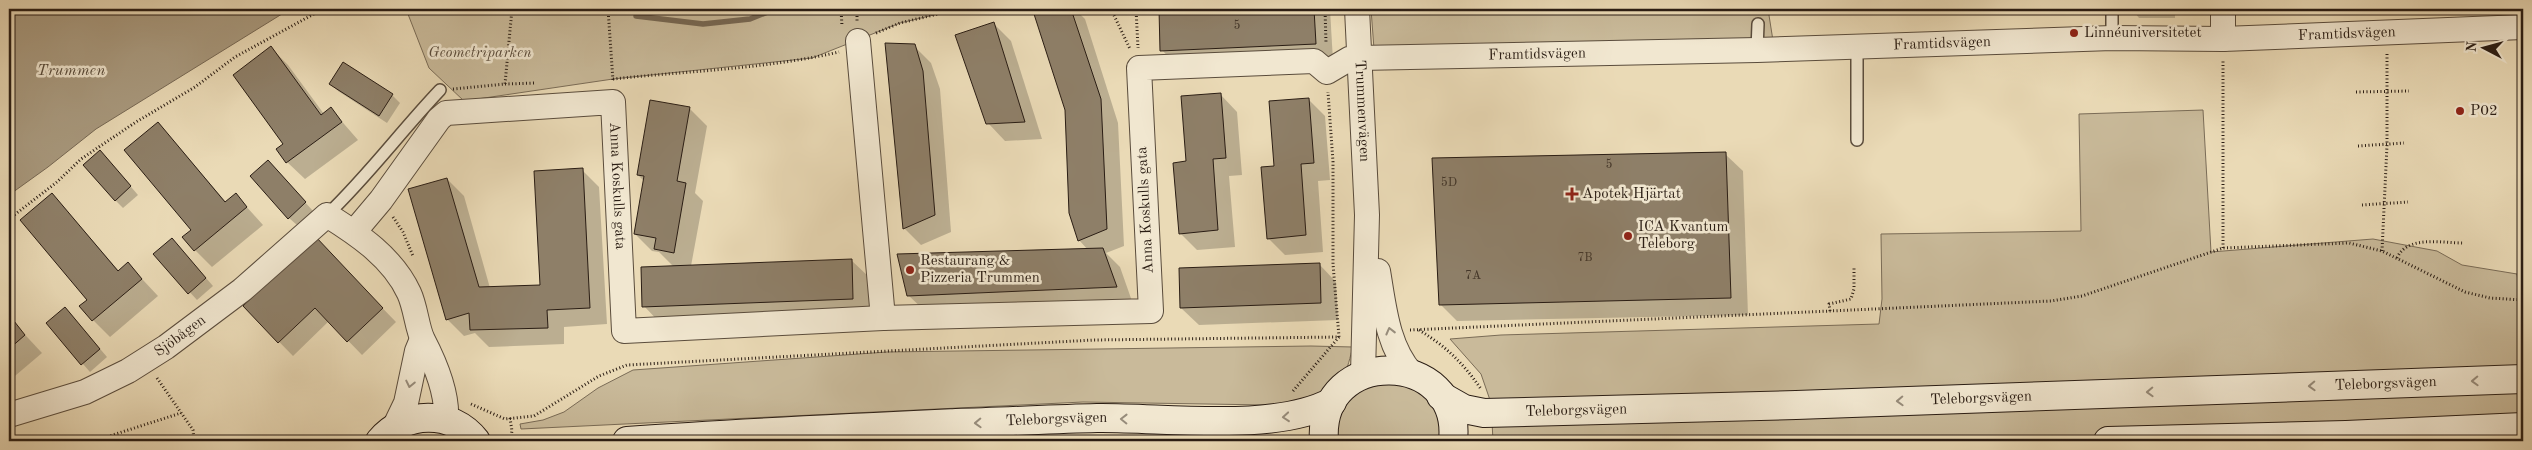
<svg xmlns="http://www.w3.org/2000/svg" width="2532" height="450" font-family="'Old Standard TT',serif">
	<rect width="100%" height="100%" fill="#eadab6"/>
	<filter id="stains"><feTurbulence type="fractalNoise" baseFrequency=".004" numOctaves="4"/><feColorMatrix values="0 0 0 0 .2 0 0 0 0 .09 0 0 0 0 .02 0 0 0 .5 -.17"/></filter>
	<radialGradient id="worn" r=".72"><stop offset=".6" stop-color="#630" stop-opacity="0"/><stop offset="1" stop-color="#630" stop-opacity=".3"/></radialGradient>
	<g fill="#c9ba9a" stroke="#7a6c57">
		<polygon points="406,9 959,9 900,23 812,58 613,79 464,101 429,68"/>
		<polygon points="1371,9 1768,9 1774,47 1374,49"/>
		<polygon points="2203,110 2211,252 2373,239 2437,251 2462,265 2517,274 2523,319 2523,355 2516,441 1493,441 1491,403 1481,374 1450,339 1501,335 1879,324 1882,299 1881,234 2081,231 2079,114"/>
		<path d="M1311 346 1353 347C1350 356 1348 370 1342 377 1324 399 1294 403 1267 405L1083 402 521 429 520 424 543 420 564 412 598 388 633 370 887 352Z"/>
		<path d="M1385 379C1430 393 1436 393 1442 441H1336C1339 397 1348 396 1385 379Z"/>
	</g>
	<polygon fill="#a99a7f" stroke="#766854" points="9,9 290,9 96,129 48,167 9,195"/>
	<g fill="#0003">
		<polygon points="1045,9 1075,9 1085,19 1118,123 1124,246 1106,253 1120,267 1133,304 926,312 908,295 1088,250 1079,240 1066,110 1035,12"/>
		<polygon points="1160,9 1330,9 1333,61 1179,68 1162,50"/>
		<polygon points="2132,9 2175,9 2175,18 2139,18"/>
		<polygon points="994,24 1011,41 1042,139 1005,141 988,123"/>
		<polygon points="914,46 931,63 940,89 951,232 921,245 904,228"/>
		<polygon points="271,48 288,65 324,114 331,109 358,140 305,179 287,162"/>
		<polygon points="331,84 392,95 400,103 387,123 338,91"/>
		<polygon points="1220,94 1237,112 1242,175 1229,176 1235,247 1197,250 1180,233 1187,163"/>
		<polygon points="1308,99 1325,116 1330,180 1318,181 1323,252 1285,255 1268,238 1276,167"/>
		<polygon points="690,109 707,126 695,193 703,201 691,266 851,260 869,277 870,315 661,324 644,306 674,267 659,252 652,251 635,234 644,181 638,175"/>
		<polygon points="158,123 226,202 235,194 263,225 212,267 195,250 192,230"/>
		<polygon points="1725,154 1743,171 1748,315 1457,321 1440,304"/>
		<polygon points="107,159 138,195 123,208 115,200"/>
		<polygon points="275,169 313,211 297,225 289,218"/>
		<polygon points="582,170 599,187 607,324 564,327 564,344 489,347 475,333 464,336 447,319 447,179 464,196 490,288 541,286"/>
		<polygon points="52,194 119,271 128,264 158,296 110,337 93,320 89,300"/>
		<polygon points="179,247 213,286 197,300 155,254"/>
		<polygon points="328,252 396,322 362,355 329,321 293,356 244,306"/>
		<polygon points="1319,264 1336,282 1338,320 1199,325 1181,308"/>
		<polygon points="72,316 107,357 90,372 47,323"/>
		<polygon points="14,323 42,353 9,381 9,327"/>
	</g>
	<g fill="none" stroke-linecap="round" stroke-linejoin="round">
		<polyline stroke="#766854" stroke-width="5.5" points="636,16 703,24 750,19 775,9"/>
	</g>
	<g fill="#8e7f68" stroke="#2a1d14">
		<polygon points="1041,9 1071,9 1101,99 1107,229 1078,241 1069,213 1065,110 1033,11"/>
		<polygon points="1159,9 1314,9 1316,44 1160,51"/>
		<rect x="2130" y="9" width="38" height="2"/>
		<polygon points="994,22 1025,122 986,124 955,35"/>
		<polygon points="885,43 915,44 923,71 935,215 903,229"/>
		<polygon points="271,46 321,115 331,107 342,122 286,163 276,149 283,144 233,75"/>
		<polygon points="343,62 393,94 379,116 329,84"/>
		<polygon points="1221,93 1226,158 1213,159 1218,230 1179,234 1173,163 1186,161 1181,96"/>
		<polygon points="1309,98 1314,163 1301,164 1306,235 1267,239 1261,167 1274,166 1269,101"/>
		<polygon points="650,100 690,107 677,181 686,183 674,253 654,249 656,238 634,234 644,176 637,175"/>
		<polygon points="158,122 225,202 236,193 247,207 194,251 182,237 191,230 124,150"/>
		<polygon points="100,150 131,186 115,201 83,165"/>
		<polygon points="1726,152 1731,298 1439,305 1432,158"/>
		<polygon points="268,160 306,202 288,219 250,176"/>
		<polygon points="583,168 590,308 547,310 548,328 470,330 469,313 446,320 408,189 447,178 479,287 540,285 534,171"/>
		<polygon points="52,193 118,271 128,262 142,279 92,321 79,306 87,300 20,220"/>
		<polygon points="315,236 383,308 347,342 315,308 278,343 243,306"/>
		<polygon points="172,238 206,278 188,294 153,254"/>
		<polygon points="1103,248 1117,287 907,296 897,254"/>
		<polygon points="852,259 853,299 642,307 641,267"/>
		<polygon points="1320,263 1321,303 1180,308 1179,268"/>
		<polygon points="65,307 100,349 81,365 46,323"/>
		<polygon points="14,321 25,335 9,349 9,325"/>
	</g>
	<g fill="none" stroke-linecap="round" stroke-linejoin="round">
		<defs>
			<g id="service">
				<polyline points="2112,9 2112,38"/>
				<polyline points="1757,50 1758,24"/>
				<polyline points="1857,140 1857,45"/>
				<path d="M327 215C368 176 401 131 440 90"/>
			</g>
			<g id="minor">
				<path id="s1" d="M1357 9 1367 215 1363 374"/>
				<polyline points="2223,9 2223,39"/>
				<polyline points="858,41 883,318"/>
				<path id="s2" d="M354 232 381 200 439 119 446 113 613 102 624 331 883 318 1151 311 1139 68 1314 61 1327 72 1349 59 1359 58 1757 50 2112 38 2223 39 2523 27"/>
				<path d="M1378 271C1384 306 1387 346 1412 374"/>
				<path id="s3" d="M9 415 85 392 128 371 166 347 242 290 327 215C359 235 393 258 409 293 416 308 417 329 423 340 435 363 448 394 446 420"/>
				<polyline points="394,428 406,403 417,351 422,339"/>
			</g>
			<g id="secondary">
				<path id="s4" d="M1441 396 1464 409 1484 413 1796 405 2523 379"/>
				<path d="M380 441C405 411 451 409 476 441"/>
				<path id="s5" d="M627 441C737 433 847 428 956 423 1003 422 1050 419 1097 418 1165 417 1272 433 1332 402"/>
				<path d="M1324 441C1317 345 1463 349 1453 441"/>
				<polyline points="2108,441 2346,435 2523,427"/>
			</g>
		</defs>
		<use href="#service" stroke="#5a4c3c" stroke-width="14"/>
		<use href="#minor" stroke="#5a4c3c" stroke-width="26"/>
		<use href="#secondary" stroke="#2a1d14" stroke-width="30"/>
		<g stroke="#2a1d14" stroke-width="3" stroke-dasharray="1 2.5" stroke-linecap="butt">
			<polyline points="608,9 613,81"/>
			<polyline points="841,9 842,26"/>
			<polyline points="857,9 857,21"/>
			<polyline points="1111,9 1130,49"/>
			<polyline points="1136,9 1138,48"/>
			<polyline points="1325,9 1326,43"/>
			<polyline points="876,33 900,23 959,9"/>
			<path d="M613 79C688 71 765 69 839 52"/>
			<polyline points="505,84 536,83"/>
			<polyline points="453,89 505,84 512,9"/>
			<polyline points="2356,92 2409,91"/>
			<polyline points="2358,146 2404,143"/>
			<polyline points="2362,205 2408,202"/>
			<polyline points="393,217 403,232 413,256"/>
			<polyline points="9,219 57,182 81,159 136,122 195,87 235,57 323,9"/>
			<polyline points="2223,248 2223,59"/>
			<polyline points="2382,251 2387,145 2387,52"/>
			<path d="M2397 258C2407 235 2442 243 2463 243"/>
			<polyline points="1830,311 1829,304 1851,299 1854,289 1854,268"/>
			<polyline points="1410,330 2051,301 2082,296 2223,248 2349,243 2382,251 2465,292 2490,298 2523,300"/>
			<path d="M1419 330C1447 347 1463 363 1481 389"/>
			<polyline points="157,378 193,430 194,441"/>
			<polyline points="1293,391 1339,337"/>
			<polyline points="471,404 505,419 534,416 599,376 627,365 1094,340 1339,337 1333,264 1333,162 1328,92"/>
			<polyline points="510,418 512,431 510,441"/>
			<polyline points="94,441 181,413"/>
		</g>
		<use href="#service" stroke="#f1e7d0" stroke-width="11"/>
		<use href="#minor" stroke="#f1e7d0" stroke-width="24"/>
		<use href="#secondary" stroke="#f1e7d0" stroke-width="28"/>
	</g>
	<defs><path id="oneway-chevron" d="M-2-3.5L2.5 0L-2 3.5" fill="none" stroke-width="1.6" stroke-linecap="round" stroke-linejoin="round" transform="scale(1.25)"/></defs>
	<g stroke="#978c7b">
		<use href="#oneway-chevron" transform="translate(1390 331) rotate(-104)"/>
		<use href="#oneway-chevron" transform="translate(2475 381) rotate(178)"/>
		<use href="#oneway-chevron" transform="translate(410 384) rotate(102)"/>
		<use href="#oneway-chevron" transform="translate(2312 386) rotate(178)"/>
		<use href="#oneway-chevron" transform="translate(2150 392) rotate(178)"/>
		<use href="#oneway-chevron" transform="translate(1900 401) rotate(178)"/>
		<use href="#oneway-chevron" transform="translate(1286 417) rotate(175)"/>
		<use href="#oneway-chevron" transform="translate(1124 419) rotate(-179)"/>
		<use href="#oneway-chevron" transform="translate(978 423) rotate(178)"/>
	</g>
	<g fill="#8f2418" stroke="#f1e7d0" stroke-width="2">
		<circle cx="2074" cy="33" r="5"/>
		<circle cx="2460" cy="111" r="5"/>
		<path d="M1569.5 186.5h5v5h5v5h-5v5h-5v-5h-5v-5h5z"/>
		<circle cx="1628" cy="236" r="5"/>
		<circle cx="910" cy="270" r="5"/>
	</g>
	<g text-anchor="middle" dominant-baseline="central" stroke-width="5" stroke-linejoin="round" paint-order="stroke">
		<g font-size="12" fill="#433629">
			<text x="1237" y="26">5</text>
			<text x="1609" y="165">5</text>
			<text x="1449" y="183">5D</text>
			<text x="1585" y="258">7B</text>
			<text x="1473" y="276">7A</text>
		</g>
		<g font-size="15" fill="#2a1d14" stroke="#f1e7d0" text-anchor="start">
			<text x="2084" y="33">Linnéuniversitetet</text>
			<text x="2470" y="111">P02</text>
			<text x="1582" y="194">Apotek Hjärtat</text>
			<text x="1638" y="227">ICA Kvantum<tspan x="1638" dy="17">Teleborg</tspan></text>
			<text x="920" y="261">Restaurang &amp;<tspan x="920" dy="17">Pizzeria Trummen</tspan></text>
		</g>
		<g font-size="15" fill="#2a1d14" stroke="#f1e7d0">
			<text stroke="none"><textPath href="#s2" startOffset="2534">Framtidsvägen</textPath></text>
			<text stroke="none"><textPath href="#s2" startOffset="2129">Framtidsvägen</textPath></text>
			<text stroke="none"><textPath href="#s2" startOffset="1724">Framtidsvägen</textPath></text>
			<text stroke="none"><textPath href="#s1" startOffset="102">Trummenvägen</textPath></text>
			<text stroke="none"><textPath href="#s2" startOffset="402">Anna Koskulls gata</textPath></text>
			<text transform="translate(1146 210) rotate(-93)">Anna Koskulls gata</text>
			<text stroke="none"><textPath href="#s3" startOffset="190">Sjöbågen</textPath></text>
			<text stroke="none"><textPath href="#s4" startOffset="949">Teleborgsvägen</textPath></text>
			<text stroke="none"><textPath href="#s4" startOffset="544">Teleborgsvägen</textPath></text>
			<text stroke="none"><textPath href="#s4" startOffset="139">Teleborgsvägen</textPath></text>
			<text stroke="none"><textPath href="#s5" startOffset="430">Teleborgsvägen</textPath></text>
		</g>
		<g font-size="15" font-style="italic" fill="#5a4c3c" stroke="#f1e7d0">
			<text x="480" y="53">Geometriparken</text>
		</g>
		<g font-size="16" font-style="italic" fill="#564939" stroke="#f1e7d0">
			<text x="71" y="71">Trummen</text>
		</g>
	</g>
	<rect width="2532" height="450" fill="none" stroke="#eadab6" stroke-width="30"/>
	<rect x="10" y="10" width="2512" height="430" fill="none" stroke="#2a1d14" stroke-width="2.5"/>
	<rect x="15" y="15" width="2502" height="420" fill="none" stroke="#2a1d14"/>
	<g transform="translate(2484 48) rotate(276)" stroke="#f1e7d0" stroke-width="4" paint-order="stroke">
	<path d="M0-4L9 19L0 12L-9 19Z" fill="#2a1d14"/>
	<text y="-8" font-size="14" font-weight="bold" text-anchor="middle" fill="#2a1d14">N</text>
	</g>
	<rect width="100%" height="100%" filter="url(#stains)"/>
	<rect width="100%" height="100%" fill="url(#worn)"/>
</svg>
